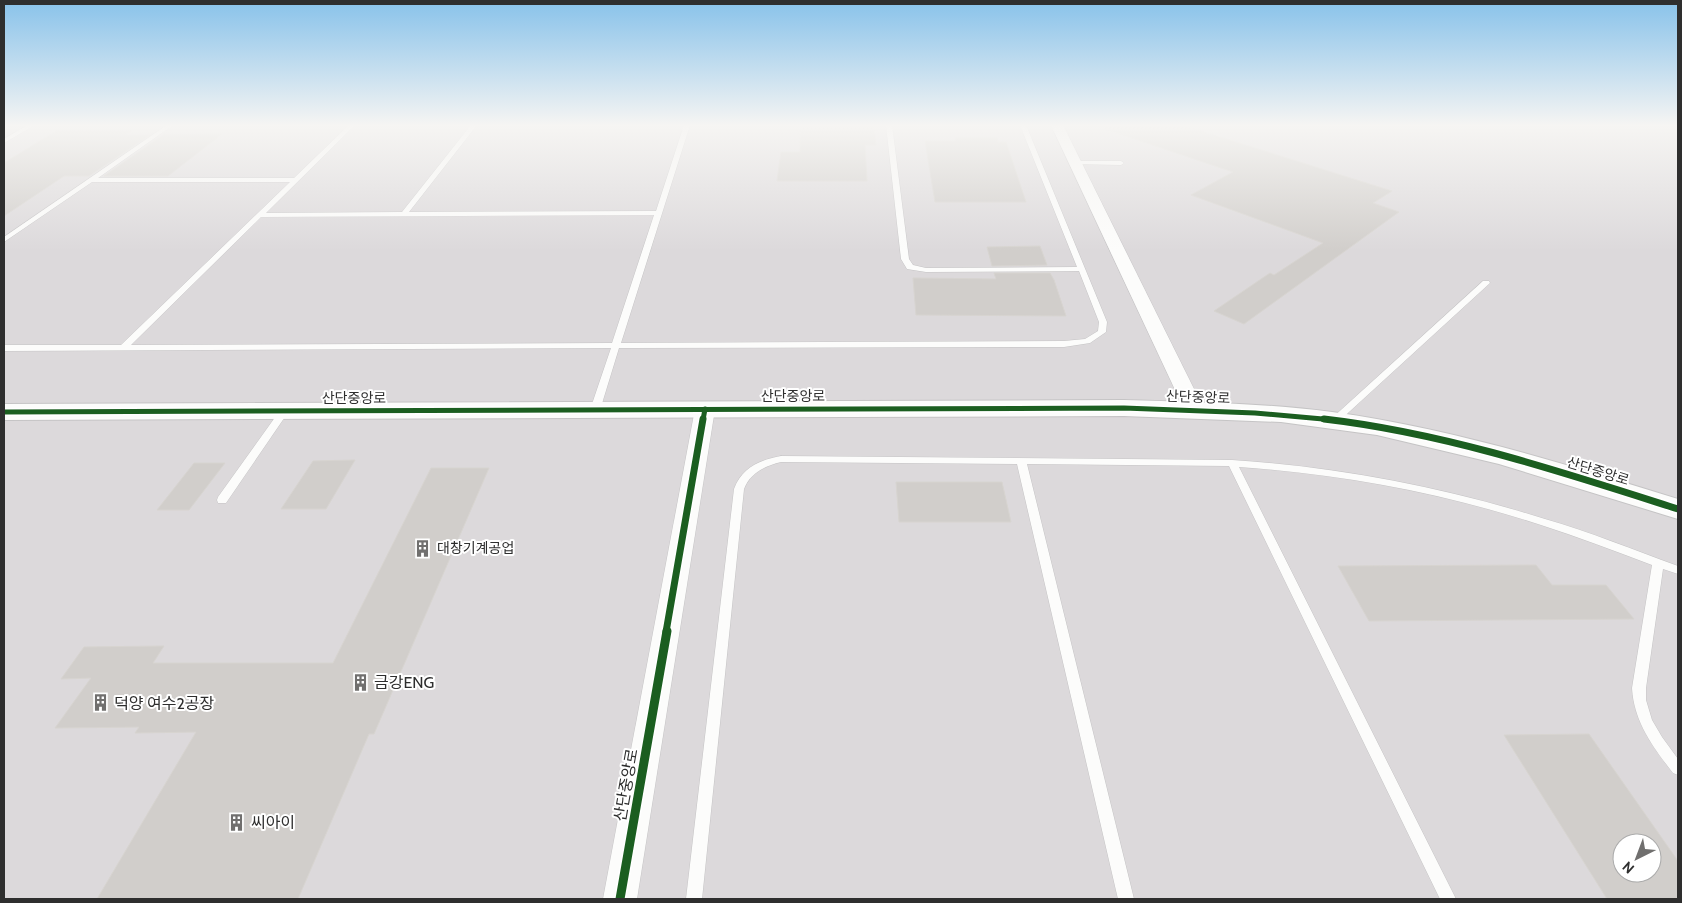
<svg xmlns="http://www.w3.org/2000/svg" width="1682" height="903" font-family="Cabin,'Noto Sans KR',sans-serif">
	<rect width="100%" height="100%" fill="#ece8e4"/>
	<path fill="#dcd9db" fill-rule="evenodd" d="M4 125H1678V899H4ZM1622 843H1652V873H1622Z"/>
	<g fill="#d1cecb" stroke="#d7d4d0" fill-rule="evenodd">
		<polygon points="1103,125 1182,125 1392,191 1373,203 1399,212 1244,324 1214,311 1270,273 1274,275 1323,243 1191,195 1233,172 1102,128"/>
		<polygon points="874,127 876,145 865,145 867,181 777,181 781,152 800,152 800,128"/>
		<polygon points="56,131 131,131 126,135 150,135 89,176 64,176 4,216 4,163"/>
		<polygon points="222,134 168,176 104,176 163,135"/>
		<polygon points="955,138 997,138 998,142 1006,142 1026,202 935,202 925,141 956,141"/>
		<polygon points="1040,246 1047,265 992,266 987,247"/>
		<polygon points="994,273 1050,273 1054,280 1066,316 916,315 913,278 996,279"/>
		<polygon points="355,460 326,509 281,509 313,461"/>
		<polygon points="194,463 225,463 189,510 157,510"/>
		<polygon points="431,468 489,468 374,734 369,734 298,899 97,899 196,732 135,733 139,727 55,728 91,678 61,679 84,647 164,646 153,663 333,663"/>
		<polygon points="896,482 1002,482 1011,522 899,522"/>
		<polygon points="1536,565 1552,585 1606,585 1634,619 1369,621 1338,566"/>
		<path d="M1589 734 1678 861V899H1607L1504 735ZM1622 843H1652V873H1622Z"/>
	</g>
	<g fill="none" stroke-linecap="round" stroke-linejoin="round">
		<defs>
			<g id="service">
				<polygon points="28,125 35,125 4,143 4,139"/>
				<path d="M167 125H173L98 178H294L349 125H355L266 213 402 212 471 125H477L409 212 656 211 684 125H690L621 343 1064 341 1085 339 1098 331 1099 322 1079 271 926 272 907 269 901 259 886 125H892L909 259 913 265 926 268 1077 267 1020 125H1026L1107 322 1106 332 1090 343 1064 347 619 348 600 410 595 413 590 410 611 348 4 351V345H121L290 182H92L4 242V237ZM654 215 612 343 131 345 261 217Z"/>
				<polygon points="1075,161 1121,161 1124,163 1121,165 1073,164 1073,162"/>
				<polygon points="1483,281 1489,281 1490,283 1337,423 1331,423 1329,421 1331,419"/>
				<polygon points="284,408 289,411 226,503 218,503 217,500 218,497 281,409"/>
				<path d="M781 456 1232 460C1339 467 1443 487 1545 519 1590 532 1634 550 1678 566V574L1663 569 1646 688V700L1652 720 1662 737 1678 759V775L1673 773C1653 747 1634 722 1632 688L1652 565C1615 551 1578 537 1541 525 1443 493 1342 474 1239 467L1456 899H1440L1229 466 1027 464 1134 899H1118L1017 464 781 462C765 466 750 473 744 489L702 899H686L734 489C742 467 760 460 781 456Z"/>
			</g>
			<g id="minor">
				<polygon points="1051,125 1063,125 1204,409 1201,413 1194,415 1187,413 1184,409"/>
				<polygon points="705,403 712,405 715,409 637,899 603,899 695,409 698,405"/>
			</g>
			<path id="tertiary" d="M1124 400C1193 402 1263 403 1332 412 1450 428 1565 464 1678 499V519L1499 464 1377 435 1281 422 1124 416 4 420V404Z"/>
		</defs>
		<use href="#service" stroke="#c5c4c5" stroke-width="1"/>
		<use href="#minor" stroke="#c5c4c5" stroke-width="1"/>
		<use href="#tertiary" stroke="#c5c4c5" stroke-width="2"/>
		<use href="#service" fill="#fcfcfb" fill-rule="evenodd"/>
		<use href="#minor" fill="#fcfcfb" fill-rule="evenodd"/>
		<use href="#tertiary" fill="#fcfcfb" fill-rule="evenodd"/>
		<defs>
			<g id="cycleway-far2">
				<polyline points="4,412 1124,408 1255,413 1334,420"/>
				<polyline points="703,420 705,409"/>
			</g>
			<g id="cycleway-far1">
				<path d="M1324 419C1445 433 1562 472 1678 509"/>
				<polyline points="666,632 703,419"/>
			</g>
			<polyline id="cycleway" points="620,899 667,631"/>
		</defs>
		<use href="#cycleway-far2" stroke="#fff" stroke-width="8"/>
		<use href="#cycleway-far1" stroke="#fff" stroke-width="10"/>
		<use href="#cycleway" stroke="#fff" stroke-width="12"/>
		<use href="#cycleway-far2" stroke="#1b5e20" stroke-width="5"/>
		<use href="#cycleway-far1" stroke="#1b5e20" stroke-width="7"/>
		<use href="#cycleway" stroke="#1b5e20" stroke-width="9"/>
	</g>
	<linearGradient id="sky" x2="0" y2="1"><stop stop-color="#88c2ea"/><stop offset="0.5" stop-color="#f6f5f3"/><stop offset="1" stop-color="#f6f5f3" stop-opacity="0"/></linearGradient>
	<rect width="1682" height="251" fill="url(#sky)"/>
	<defs>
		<symbol id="building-bare" viewBox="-9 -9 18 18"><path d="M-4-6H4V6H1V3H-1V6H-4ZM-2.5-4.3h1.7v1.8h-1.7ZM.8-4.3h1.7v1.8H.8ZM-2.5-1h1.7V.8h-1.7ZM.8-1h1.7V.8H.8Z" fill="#706f6e" stroke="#fff" stroke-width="2.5" paint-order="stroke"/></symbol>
	</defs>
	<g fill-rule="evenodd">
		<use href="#building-bare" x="410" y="536" width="25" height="25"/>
		<use href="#building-bare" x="348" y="670" width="25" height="25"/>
		<use href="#building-bare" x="88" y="690" width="25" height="25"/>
		<use href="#building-bare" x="224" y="810" width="25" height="25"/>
	</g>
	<g text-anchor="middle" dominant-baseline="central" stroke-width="4" stroke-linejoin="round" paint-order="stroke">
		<g font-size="14" fill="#2e2e2e" stroke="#fff">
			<text x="793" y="396">산단중앙로</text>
			<text transform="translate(1198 397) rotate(2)">산단중앙로</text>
			<text x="354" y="398">산단중앙로</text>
			<text transform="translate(1598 471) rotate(17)">산단중앙로</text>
		</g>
		<g font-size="14" fill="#2e2e2e" stroke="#fff" text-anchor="start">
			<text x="437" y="548">대창기계공업</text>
		</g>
		<g font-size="16" fill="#2e2e2e" stroke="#fff" text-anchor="start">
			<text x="374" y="682">금강ENG</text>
			<text x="114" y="703">덕양 여수2공장</text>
			<text x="251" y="822">씨아이</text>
		</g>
		<g font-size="16" fill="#2e2e2e" stroke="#fff">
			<text transform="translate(626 785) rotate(-80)">산단중앙로</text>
		</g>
	</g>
	<rect width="1682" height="903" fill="none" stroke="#2e2e2e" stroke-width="10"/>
	<g transform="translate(1637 858) rotate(222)"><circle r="24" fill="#ffffff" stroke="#ababab"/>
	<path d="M0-4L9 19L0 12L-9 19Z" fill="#706f6e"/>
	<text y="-8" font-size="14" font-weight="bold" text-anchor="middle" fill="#2e2e2e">N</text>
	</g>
</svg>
